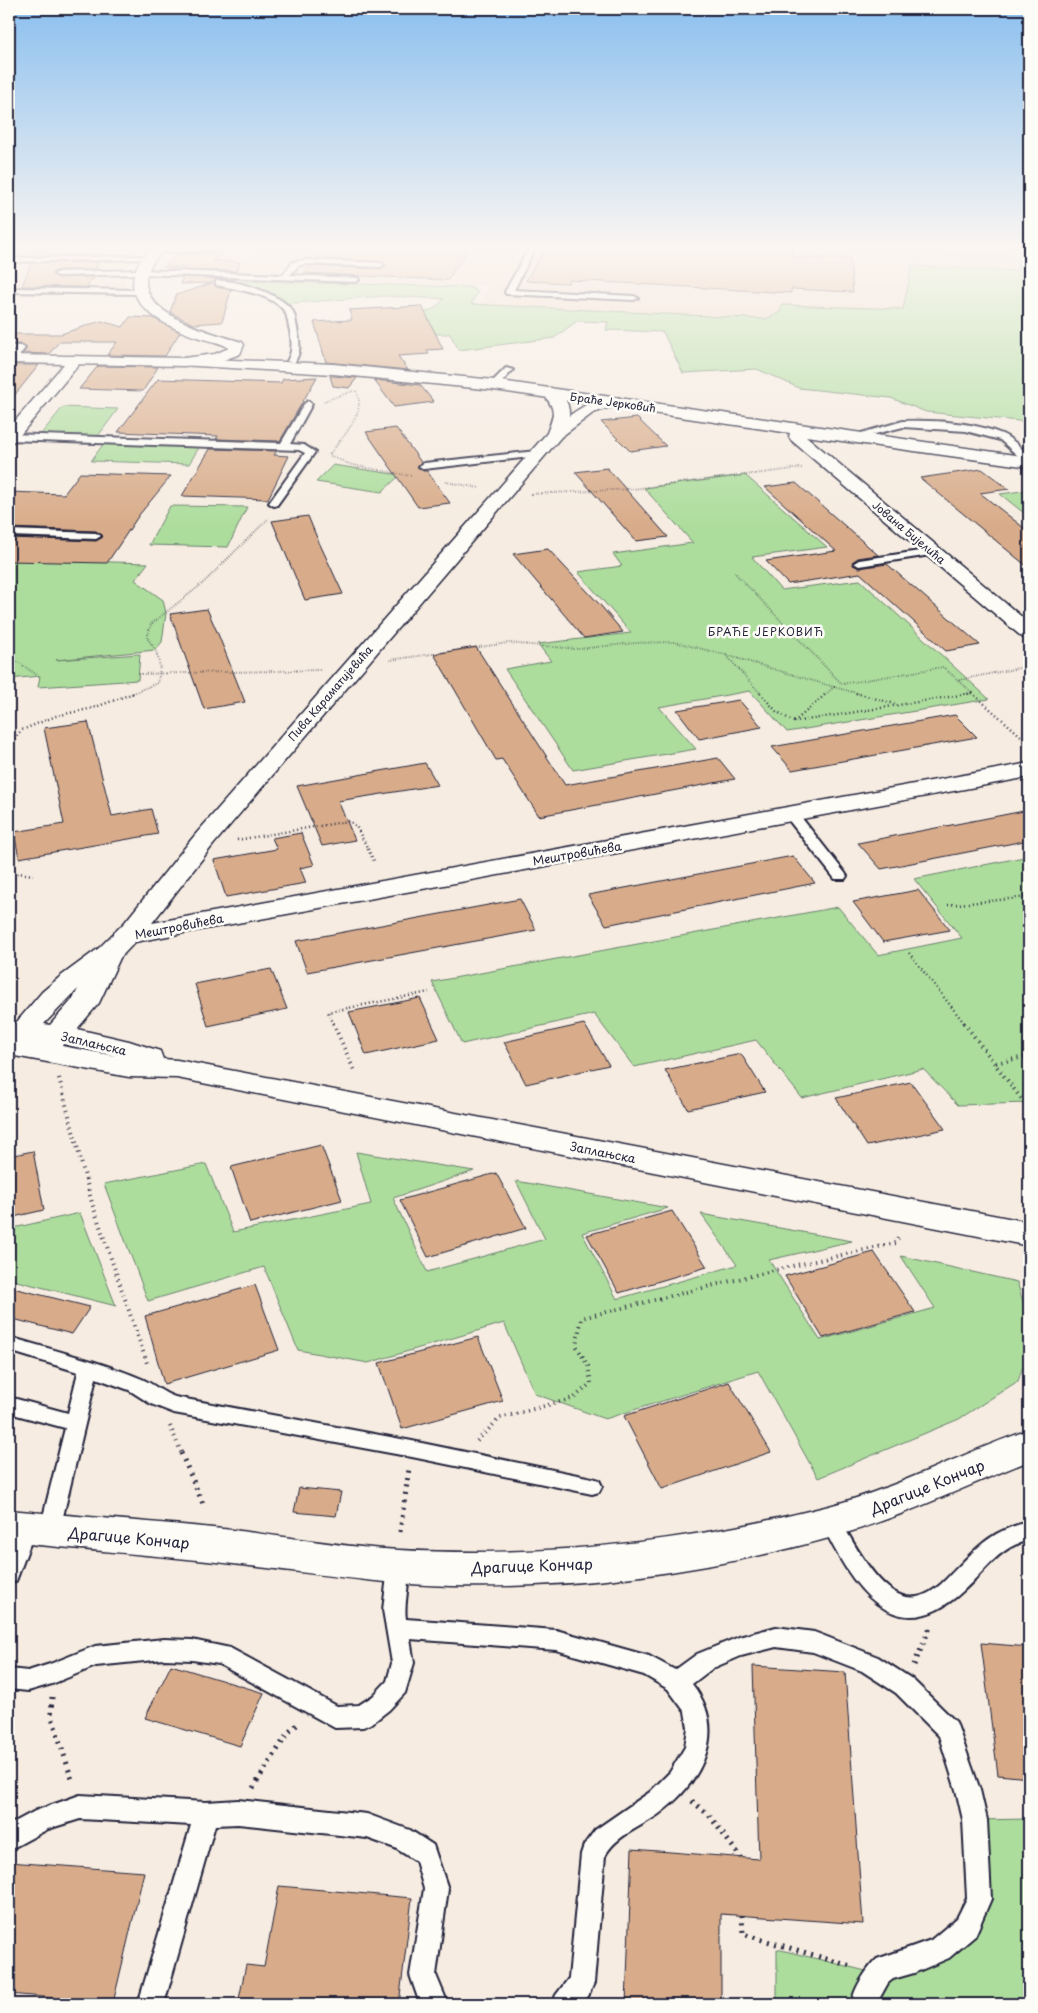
<svg xmlns="http://www.w3.org/2000/svg" width="1038" height="2013" font-family="'Playpen Sans',sans-serif">
	<rect width="100%" height="100%" fill="#f6ece1"/>
	<filter id="ink" filterUnits="userSpaceOnUse"><feTurbulence type="fractalNoise" baseFrequency=".02" numOctaves="2"/><feDisplacementMap in="SourceGraphic" scale="10" xChannelSelector="R" yChannelSelector="G"/><feConvolveMatrix kernelMatrix="1 2 1 2 8 2 1 2 1" color-interpolation-filters="sRGB"/></filter>
	<g filter="url(#ink)">
		<g fill="#edd9c7">
			<polygon points="9,246 141,246 127,270 124,296 9,296"/>
			<polygon points="260,246 1029,246 1029,331 479,304 489,286 149,278 165,256 247,258"/>
		</g>
		<g fill="#addd9d" stroke="#68806c">
			<polygon points="934,246 1029,246 1029,422 926,412 891,398 799,388 757,369 683,373 663,332 606,330 608,322 577,321 554,338 459,350 450,334 426,334 394,327 435,308 444,299 385,296 281,304 233,285 242,281 470,287 478,292 471,304 766,319 780,312 782,305 903,309 912,266 1019,271 1016,257 933,253"/>
			<polygon points="63,407 118,409 98,436 41,434"/>
			<polygon points="104,443 200,446 189,464 91,461"/>
			<polygon points="333,465 400,475 382,492 316,482"/>
			<polygon points="745,475 827,547 752,557 781,590 860,580 989,699 787,732 750,691 659,707 696,749 573,770 505,669 551,661 538,644 631,633 578,572 622,566 613,554 693,543 644,488"/>
			<polygon points="1029,490 1029,517 1000,494"/>
			<polygon points="170,506 247,507 228,547 149,545"/>
			<polygon points="9,559 148,563 135,580 163,600 166,613 162,642 155,650 56,660 140,654 138,680 38,687 40,676 9,679"/>
			<polygon points="1029,856 1029,1103 958,1105 923,1069 802,1098 756,1040 634,1067 594,1014 462,1044 432,982 838,907 878,955 962,938 914,879"/>
			<polygon points="356,1152 474,1171 393,1198 427,1272 545,1239 516,1181 668,1208 582,1233 617,1299 737,1265 701,1214 852,1241 769,1260 820,1340 935,1308 901,1256 1017,1282 1029,1321 1029,1348 1018,1381 959,1419 818,1478 758,1371 605,1419 535,1394 504,1323 368,1363 298,1350 264,1267 148,1301 104,1184 206,1164 233,1232 371,1204"/>
			<polygon points="80,1213 116,1306 9,1279 9,1229"/>
			<polygon points="1029,1819 1029,2004 777,2004 777,1949 878,1974 966,1927 975,1820"/>
		</g>
		<g fill="#d8ac8a" stroke="#22223b">
			<polygon points="103,246 100,255 33,256 37,247"/>
			<polygon points="228,246 231,246 213,261 240,262 237,271 186,270 186,268 164,267 178,254 213,252"/>
			<polygon points="328,246 401,246 468,249 448,280 304,273 310,266 380,269 386,266 380,261 317,259"/>
			<polygon points="546,246 793,246 791,257 850,259 853,292 791,289 791,293 569,280 568,283 526,281"/>
			<polygon points="98,262 96,269 58,270 52,273 58,278 94,277 93,280 90,280 88,287 22,286 31,263"/>
			<polygon points="183,277 234,279 216,279 214,281 216,287 231,290 222,322 193,324 170,312 176,295 213,283 180,284"/>
			<polygon points="422,306 443,349 427,350 429,354 398,356 408,370 326,362 314,322 352,320 349,310"/>
			<polygon points="130,317 153,318 180,332 165,356 107,355 117,342 59,342 49,354 23,353 26,349 26,346 21,344 9,344 9,334 61,334 101,321 123,327"/>
			<polygon points="9,365 39,365 9,402"/>
			<polygon points="98,366 158,367 143,391 79,389"/>
			<polygon points="330,376 333,376 357,378 349,388 333,386"/>
			<polygon points="317,377 280,441 216,439 218,436 118,432 158,379 281,383 283,379"/>
			<polygon points="374,380 420,385 434,402 394,407"/>
			<polygon points="637,418 666,446 630,451 601,422"/>
			<polygon points="396,428 421,462 417,467 423,471 427,471 450,503 418,507 366,432"/>
			<polygon points="210,449 277,451 274,455 289,456 268,499 182,496"/>
			<polygon points="607,468 668,537 636,541 575,472"/>
			<polygon points="982,469 1009,489 980,493 1029,532 1029,568 920,478"/>
			<polygon points="80,473 171,476 139,515 107,563 9,561 9,538 96,541 103,537 96,531 9,528 9,492 64,494"/>
			<polygon points="796,483 878,555 858,558 852,562 853,565 859,568 887,564 980,645 946,651 860,573 788,584 766,561 836,551 765,487"/>
			<polygon points="308,516 317,538 343,594 305,600 272,521"/>
			<polygon points="548,549 601,606 623,632 584,638 513,554"/>
			<polygon points="207,609 218,634 245,702 204,709 170,614"/>
			<polygon points="476,647 565,785 718,758 735,779 539,816 502,759 496,760 434,654"/>
			<polygon points="739,700 762,727 699,739 677,710"/>
			<polygon points="955,715 977,737 792,770 772,747"/>
			<polygon points="88,722 112,816 151,809 158,834 19,858 14,832 64,824 44,728"/>
			<polygon points="425,763 438,785 338,801 355,840 322,846 297,786"/>
			<polygon points="1029,810 1029,840 881,869 858,843"/>
			<polygon points="301,833 314,865 300,868 306,883 226,897 214,860 277,849 272,838"/>
			<polygon points="793,856 815,883 606,925 588,895"/>
			<polygon points="918,890 950,930 883,942 853,902"/>
			<polygon points="520,899 536,930 307,972 296,941"/>
			<polygon points="271,969 287,1009 208,1026 195,984"/>
			<polygon points="420,998 439,1039 366,1055 349,1012"/>
			<polygon points="584,1024 609,1065 526,1084 504,1042"/>
			<polygon points="741,1054 765,1092 688,1109 665,1070"/>
			<polygon points="911,1082 945,1129 867,1146 836,1098"/>
			<polygon points="321,1145 342,1200 250,1223 231,1167"/>
			<polygon points="33,1151 44,1210 9,1218 9,1156"/>
			<polygon points="496,1173 526,1228 428,1257 400,1200"/>
			<polygon points="672,1211 707,1267 619,1293 587,1235"/>
			<polygon points="874,1252 915,1312 823,1338 785,1276"/>
			<polygon points="255,1285 279,1350 164,1384 145,1316"/>
			<polygon points="9,1287 90,1307 72,1334 9,1318"/>
			<polygon points="478,1337 503,1401 402,1429 379,1363"/>
			<polygon points="729,1382 771,1452 662,1489 624,1416"/>
			<polygon points="299,1488 341,1492 336,1516 294,1512"/>
			<polygon points="981,1643 1029,1647 1029,1778 998,1775"/>
			<polygon points="171,1665 264,1693 240,1746 145,1718"/>
			<polygon points="753,1666 845,1672 863,1924 721,1914 721,2004 626,2004 632,1849 759,1859"/>
			<polygon points="9,1862 144,1872 113,2003 9,1994"/>
			<polygon points="279,1886 412,1898 399,2004 238,2004 246,1965 264,1967"/>
		</g>
		<g fill="none" stroke-linecap="round" stroke-linejoin="round">
			<defs>
				<g id="service">
					<path d="M192 246H226C216 253 171 252 156 252L153 250 156 248H185Z"/>
					<polygon points="530,246 536,246 514,290 634,296 638,298 634,300 506,294 505,292"/>
					<polygon points="152,256 152,258 150,259 9,262 9,258"/>
					<polygon points="305,260 380,263 384,265 380,267 305,264 298,266 290,275 358,278 359,280 355,282 141,274 58,276 54,274 58,272 141,270 283,275 293,262"/>
					<path d="M216 281C236 279 280 294 292 310 296 316 296 326 298 333 300 344 301 353 294 363L287 361C293 352 292 342 290 331 288 325 288 317 285 312 274 294 235 289 216 285Z"/>
					<polygon points="9,288 139,290 143,292 139,294 9,292"/>
					<polygon points="9,346 21,346 25,348 15,361 9,360 15,350 9,350"/>
					<polygon points="506,368 513,370 497,387 491,387 491,383"/>
					<polygon points="308,401 312,404 290,444 304,445 315,452 277,505 274,506 269,503 305,453 299,450 9,440 9,434 281,443 304,404"/>
					<path d="M903 421C934 420 973 422 1002 434 1013 439 1021 448 1029 456V464L1026 463 1000 440 966 431 903 427 855 439 851 436Z"/>
					<polygon points="536,451 541,454 539,456 424,469 419,466 424,463"/>
					<polygon points="9,530 96,533 101,536 96,539 9,536"/>
					<polygon points="933,549 938,552 937,554 859,566 854,563 859,560"/>
					<polygon points="792,811 797,812 845,873 847,876 845,879 835,879 787,818 786,815"/>
					<path d="M9 1337C53 1350 99 1361 142 1379 153 1384 163 1393 175 1397L412 1441 592 1478 599 1480 602 1486 599 1492 592 1494 412 1457 174 1413 151 1404 129 1390 96 1378 60 1529 57 1535 50 1538 43 1535 40 1529 65 1428 9 1413V1397L68 1413 78 1372 9 1351Z"/>
					<path d="M831 1513 838 1516C852 1540 883 1604 917 1597 930 1595 942 1584 951 1574 977 1548 991 1530 1029 1522V1540C999 1547 986 1570 964 1590 894 1656 850 1583 821 1522L824 1516Z"/>
					<polygon points="26,1519 33,1522 36,1528 16,1581 9,1583 9,1547 19,1522"/>
					<path d="M398 1558 405 1560C413 1577 403 1600 406 1619L556 1630 649 1656 675 1670 697 1654 739 1637 776 1627 814 1632 822 1635 878 1657 912 1679 956 1722 980 1790 987 1820 991 1899 975 1936 949 1958 914 1973 893 1979 888 1983 878 2001 879 2004H853C850 1993 869 1966 877 1959L931 1940 957 1918 967 1898 963 1820 956 1790 939 1736 896 1693 862 1671 813 1652 776 1647 741 1656 713 1668 692 1684C729 1731 702 1782 659 1814 641 1827 615 1836 605 1856L594 1983 590 1992 581 2004H552L556 1995 569 1978 581 1854 584 1845 595 1830 650 1792 670 1772 685 1747 688 1728 685 1712 668 1689 644 1675 556 1650 410 1639 414 1663 405 1693 389 1710 371 1724 363 1727 335 1728 219 1664 192 1660 164 1659 96 1666 52 1684 28 1691 9 1689V1669L28 1671 50 1664 95 1646 164 1639 192 1640 230 1648 337 1706 359 1705 373 1696 387 1681 392 1663 383 1610 388 1567 391 1560Z"/>
					<polygon points="80,1795 206,1802 238,1800 367,1814 410,1830 433,1845 448,1889 436,1975 448,2004 420,2004 410,1975 424,1889 416,1861 395,1848 367,1838 238,1824 215,1825 164,2004 138,2004 191,1825 80,1819 48,1829 9,1850 9,1825 35,1811"/>
				</g>
				<g id="minor">
					<polygon points="75,356 80,357 82,360 80,363 15,441 9,443 9,428 70,357"/>
					<path d="M551 388C563 391 570 404 569 416 581 407 603 394 620 398L622 401 620 404 593 413 561 437 213 845 152 923 1029 763V777L135 942 120 958 99 1003 77 1029 129 1041 160 1051 163 1059 177 1060 1029 1222V1246L177 1078 129 1077 9 1055V1025L15 1024 42 992 61 976 99 948 125 922 195 835 547 433C555 412 556 411 543 393L546 390ZM78 989 73 999 50 1025 44 1024ZM63 1044 116 1056 62 1046Z"/>
				</g>
				<polygon id="tertiary" points="184,358 333,364 494,380 1029,457 1029,467 806,436 1029,623 1029,639 1022,637 791,440 789,437 790,433 494,390 333,374 179,365 177,362 179,359"/>
				<g id="secondary">
					<path d="M154 246H166C161 253 154 260 150 267 127 313 213 333 242 342L244 345 240 354 218 362 184 366 9 363V355L184 358 215 354 229 348C223 343 206 340 197 337 168 327 119 305 137 267 140 259 148 252 154 246Z"/>
					<path d="M1029 1430V1461C963 1487 899 1519 829 1538 707 1572 578 1589 451 1586 378 1584 306 1572 233 1564 158 1555 83 1550 9 1542V1510C84 1517 158 1522 233 1530 288 1537 343 1547 399 1550 543 1558 689 1542 829 1506 898 1488 961 1453 1029 1430Z"/>
				</g>
			</defs>
			<use href="#service" stroke="#22223b" stroke-width="4"/>
			<use href="#minor" stroke="#22223b" stroke-width="3"/>
			<use href="#tertiary" stroke="#22223b" stroke-width="3"/>
			<use href="#secondary" stroke="#22223b" stroke-width="3"/>
			<g stroke="#22223b" stroke-width="2" stroke-dasharray="0.5 2" stroke-linecap="butt">
				<path d="M356 391C368 413 341 438 329 455L352 465 411 476"/>
				<polyline points="324,401 353,391"/>
				<polyline points="446,482 480,488"/>
				<polyline points="530,494 633,489 802,468"/>
				<polyline points="734,572 842,684 943,667 974,694"/>
				<polyline points="9,656 40,677"/>
				<polyline points="390,660 508,643 578,649 635,643 675,642 726,655"/>
				<polyline points="139,674 320,670"/>
				<polyline points="959,680 1029,666"/>
				<polyline points="834,687 860,694"/>
				<path d="M131 694 157 683C163 666 158 651 147 638L151 624 202 584 269 518"/>
				<polyline points="761,694 726,655 834,687 826,694"/>
				<polyline points="965,694 973,693"/>
			</g>
			<g stroke="#22223b" stroke-width="2.5" stroke-dasharray="1 3" stroke-linecap="butt">
				<polyline points="760,693 776,711 794,722"/>
				<polyline points="856,693 895,704"/>
				<polyline points="972,693 1029,743"/>
				<polyline points="794,722 827,693"/>
				<polyline points="794,722 973,693"/>
				<polyline points="9,745 22,730 56,716 93,708 134,693"/>
				<polyline points="237,840 349,821 356,826 374,861"/>
				<polyline points="9,872 33,875"/>
				<polyline points="948,905 1029,897"/>
				<polyline points="909,953 965,1024"/>
				<polyline points="334,1024 328,1012 429,992"/>
			</g>
			<g stroke="#22223b" stroke-width="4" stroke-dasharray="1 4.5" stroke-linecap="butt">
				<polyline points="333,1023 354,1070"/>
				<polyline points="964,1023 1029,1109"/>
				<polyline points="996,1063 1029,1056"/>
				<polyline points="59,1078 92,1203 148,1366"/>
				<polyline points="170,1426 182,1454"/>
				<polyline points="477,1441 500,1418 574,1398 591,1383 588,1366 576,1345 582,1318 779,1269 896,1243 898,1238"/>
			</g>
			<g stroke="#22223b" stroke-width="5" stroke-dasharray="2 5.5" stroke-linecap="butt">
				<polyline points="181,1453 204,1506"/>
				<polyline points="400,1532 409,1469"/>
				<polyline points="914,1665 931,1625"/>
				<polyline points="52,1697 51,1714 73,1783"/>
				<polyline points="253,1788 288,1733 298,1724"/>
				<polyline points="692,1801 709,1815 741,1858"/>
				<polyline points="742,1915 743,1934 854,1967"/>
			</g>
			<use href="#service" fill="#fdfcf7" fill-rule="evenodd"/>
			<use href="#minor" fill="#fdfcf7" fill-rule="evenodd"/>
			<use href="#tertiary" fill="#fdfcf7" fill-rule="evenodd"/>
			<use href="#secondary" fill="#fdfcf7" fill-rule="evenodd"/>
		</g>
	</g>
	<linearGradient id="sky" x2="0" y2="1"><stop stop-color="#8abfef"/><stop offset="0.47" stop-color="#fbf6f2"/><stop offset="1" stop-color="#fbf6f2" stop-opacity="0"/></linearGradient>
	<rect width="1038" height="527" fill="url(#sky)"/>
	<g text-anchor="middle" dominant-baseline="central" stroke-width="5" stroke-linejoin="round" paint-order="stroke">
		<g font-size="11" fill="#22223b" stroke="#fdfcf7">
			<text transform="translate(613 402) rotate(8)">Браће Јерковић</text>
			<text transform="translate(909 532) rotate(40)">Јована Бијелића</text>
			<text transform="translate(330 693) rotate(-49)">Пива Караматијевића</text>
		</g>
		<g font-size="11" letter-spacing="1" fill="#22223b" stroke="#fdfcf7">
			<text x="766" y="631">БРАЋЕ ЈЕРКОВИЋ</text>
		</g>
		<g font-size="12" fill="#22223b" stroke="#fdfcf7">
			<text transform="translate(577 853) rotate(-10)">Мештровићева</text>
			<text transform="translate(179 926) rotate(-11)">Мештровићева</text>
			<text transform="translate(94 1043) rotate(13)">Заплањска</text>
			<text transform="translate(603 1152) rotate(11)">Заплањска</text>
		</g>
		<g font-size="15" fill="#22223b" stroke="#fdfcf7">
			<text transform="translate(927 1486) rotate(-22)">Драгице Кончар</text>
			<text transform="translate(129 1537) rotate(5)">Драгице Кончар</text>
			<text transform="translate(532 1565) rotate(-2)">Драгице Кончар</text>
		</g>
	</g>
	<rect width="1038" height="2013" fill="none" stroke="#fdfcf7" stroke-width="30"/>
	<rect x="15" y="15" width="1008" height="1983" fill="none" stroke="#22223b" stroke-width="2" filter="url(#ink)"/>
</svg>
